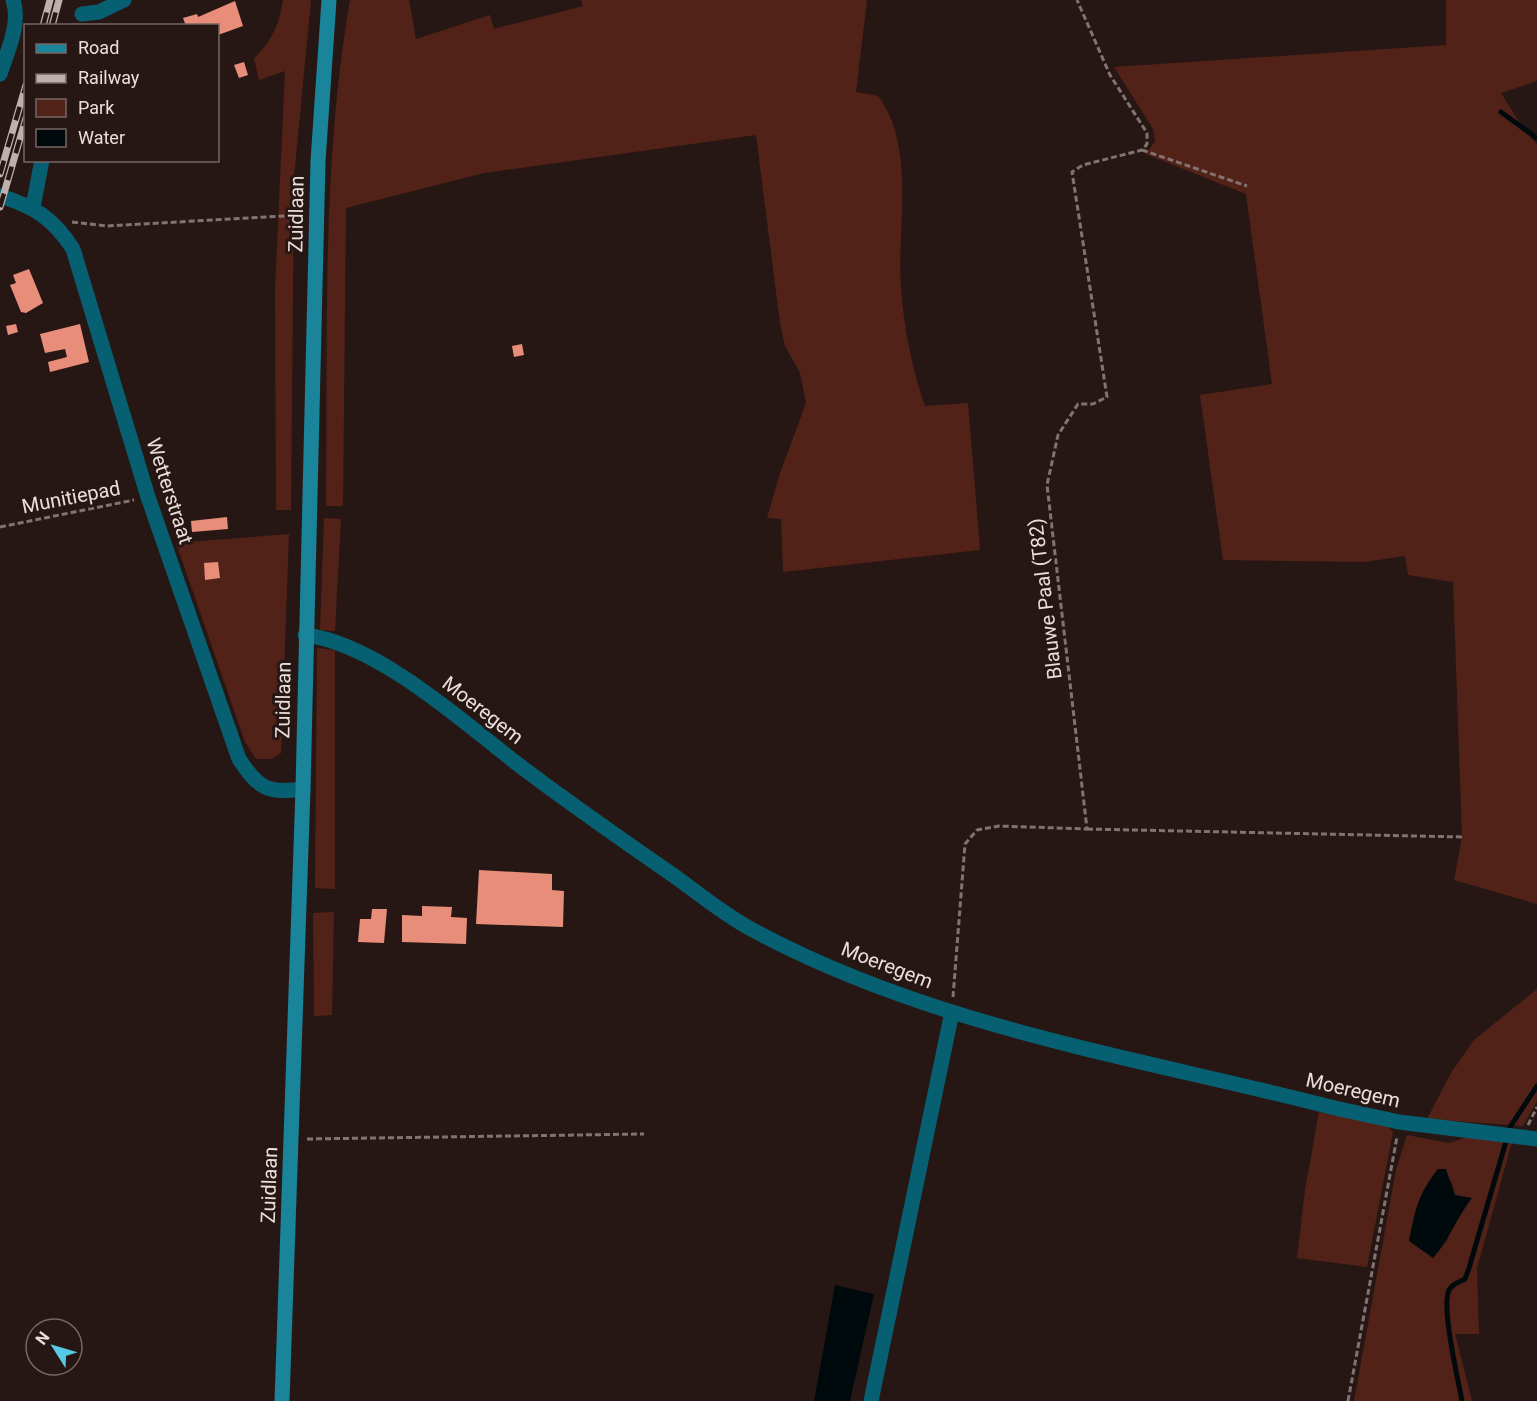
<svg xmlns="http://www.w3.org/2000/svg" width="1537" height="1401" font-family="Roboto,sans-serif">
	<rect width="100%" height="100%" fill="#271714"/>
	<g fill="#522218" fill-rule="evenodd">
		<path d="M283 0H311L294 177 291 510H276L275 291 285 71 259 80 254 59C272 40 279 26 283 0Z"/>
		<path d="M350 0H409L416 39 490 15 494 29 583 6 581 0H867L856 92 878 96C917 148 896 228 901 289 904 328 912 370 925 406L968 403 980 550 783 572 781 519 767 518 780 473 806 403 800 373 785 346 780 323 756 135 484 173 346 208 343 506H326C328 338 321 166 350 0Z"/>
		<polygon points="1446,0 1537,0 1537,81 1501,93 1526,133 1537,144 1537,904 1454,880 1462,836 1453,582 1408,575 1405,556 1364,562 1223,560 1200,395 1272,384 1246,194 1146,154 1155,141 1153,129 1114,67 1446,45"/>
		<polygon points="324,518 341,519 335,631 320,630"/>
		<polygon points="289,534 281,753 272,759 256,759 245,742 176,543"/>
		<polygon points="317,648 335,650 335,889 315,888"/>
		<polygon points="334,912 332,1015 314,1016 313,913"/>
		<polygon points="1537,989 1537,1101 1523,1126 1427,1119 1451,1073 1474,1040"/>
		<polygon points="1319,1112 1387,1126 1393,1132 1367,1267 1297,1258 1305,1190"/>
		<path d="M1407 1135 1449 1143 1470 1136 1512 1142 1477 1268 1479 1334H1455L1472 1401H1354L1396 1170ZM1451 1179 1455 1195 1471 1199 1453 1226 1445 1245Z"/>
	</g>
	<g fill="#00090c">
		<path d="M1438 1169H1446L1455 1195 1472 1198C1456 1218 1449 1241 1433 1258L1409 1241C1415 1210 1418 1194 1438 1169Z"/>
		<polygon points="835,1285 874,1294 850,1401 814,1401"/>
	</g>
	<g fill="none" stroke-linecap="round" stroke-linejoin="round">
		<g stroke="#00090c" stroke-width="5">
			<polyline points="1501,112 1537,138"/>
			<polyline points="1510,1127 1537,1086"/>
			<path d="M1462 1401C1458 1379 1441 1307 1449 1290 1452 1284 1459 1282 1465 1279L1469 1268 1507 1138"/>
		</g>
	</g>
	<g fill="#e88d7a">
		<polygon points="235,1 243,26 218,35 218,26 186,26 183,18 197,14 198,17"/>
		<polygon points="244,62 248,75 239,78 234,65"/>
		<polygon points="29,269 43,303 26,313 21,312 10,285 16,283 13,275"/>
		<polygon points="16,324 18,332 8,335 6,326"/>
		<polygon points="80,324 89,362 50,372 48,362 67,357 65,349 45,353 40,334"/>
		<polygon points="522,344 524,355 514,357 512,346"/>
		<polygon points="227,517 228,529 192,532 191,521"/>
		<polygon points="218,562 220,578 205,580 204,563"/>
		<polygon points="479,870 552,874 552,890 564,891 563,927 476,924"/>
		<polygon points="422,906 452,907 451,917 467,918 466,944 402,942 402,915 422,916"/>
		<polygon points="372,909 387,909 384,943 358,942 360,919 371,919"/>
	</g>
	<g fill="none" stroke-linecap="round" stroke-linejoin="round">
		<g stroke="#827370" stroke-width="3" stroke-dasharray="6 3" stroke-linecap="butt">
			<polyline points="1142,150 1247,186"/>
			<polyline points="72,222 107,226 301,215"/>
			<polyline points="0,527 134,500"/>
			<polyline points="1087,829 1463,837"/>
			<polyline points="953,997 965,844 977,830 999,826 1087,829 1047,485 1058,435 1078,404 1093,404 1107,397 1072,172 1083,165 1142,150 1147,144 1147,133 1110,75 1077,0"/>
			<polyline points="1528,1125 1537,1107"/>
			<polyline points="307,1139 644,1134"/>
			<polyline points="1348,1401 1397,1137"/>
		</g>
		<g stroke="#066072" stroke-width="15">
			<polyline points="82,14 99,12 124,0"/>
			<path d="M0 74C7 52 21 24 13 0"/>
			<path d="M0 196C35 207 53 218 73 249L148 497 239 759C258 788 267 794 303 789"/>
			<polyline points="33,207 42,160"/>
			<path d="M305 635C375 643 460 719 515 762 566 801 618 837 670 873 697 892 723 914 751 929 931 1027 1140 1058 1335 1108L1399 1122 1537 1139"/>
			<polyline points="871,1401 952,1012"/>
		</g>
		<polyline stroke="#19849a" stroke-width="15" points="282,1401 303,789 318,161 329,0"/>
		<defs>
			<g id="rail">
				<polyline points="43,26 50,0"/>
				<polyline points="52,26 59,0"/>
				<polyline points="0,174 26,85"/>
				<polyline points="0,207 26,118"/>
			</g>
		</defs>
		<use href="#rail" stroke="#bcafac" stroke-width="7"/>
		<use href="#rail" stroke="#271714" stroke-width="4.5" stroke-dasharray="14" stroke-linecap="butt"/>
	</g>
	<g text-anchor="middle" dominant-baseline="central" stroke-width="6" stroke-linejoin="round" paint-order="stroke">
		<g font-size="20" fill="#eadedb" stroke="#271714">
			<text transform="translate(296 214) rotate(-89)">Zuidlaan</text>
			<text transform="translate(170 491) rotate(72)">Wetterstraat</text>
			<text transform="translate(71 497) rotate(-11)">Munitiepad</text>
			<text transform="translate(1045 599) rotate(-97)">Blauwe Paal (T82)</text>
			<text transform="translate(283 700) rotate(-89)">Zuidlaan</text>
			<text transform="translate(483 710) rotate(38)">Moeregem</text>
			<text transform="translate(887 965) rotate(21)">Moeregem</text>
			<text transform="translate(1353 1090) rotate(13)">Moeregem</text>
			<text transform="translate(269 1185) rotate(-88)">Zuidlaan</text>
		</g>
	</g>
	<rect x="24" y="24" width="195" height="138" fill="#271714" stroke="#756764" stroke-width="1.5"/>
	<rect x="36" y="44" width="30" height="9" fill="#19849a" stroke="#756764" stroke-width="1.5"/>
	<text x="78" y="54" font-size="18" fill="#eadedb">Road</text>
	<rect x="36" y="74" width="30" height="9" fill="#bcafac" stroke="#756764" stroke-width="1.5"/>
	<text x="78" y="84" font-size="18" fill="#eadedb">Railway</text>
	<rect x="36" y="99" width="30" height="18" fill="#522218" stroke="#756764" stroke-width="1.5"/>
	<text x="78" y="114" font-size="18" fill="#eadedb">Park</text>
	<rect x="36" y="129" width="30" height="18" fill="#00090c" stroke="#756764" stroke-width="1.5"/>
	<text x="78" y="144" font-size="18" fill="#eadedb">Water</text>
	<g transform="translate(54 1347) rotate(307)"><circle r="28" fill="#271714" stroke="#756764" stroke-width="1.5"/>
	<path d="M0-4.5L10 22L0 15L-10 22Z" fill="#58c9e4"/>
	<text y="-9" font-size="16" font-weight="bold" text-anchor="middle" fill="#eadedb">N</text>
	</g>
</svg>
